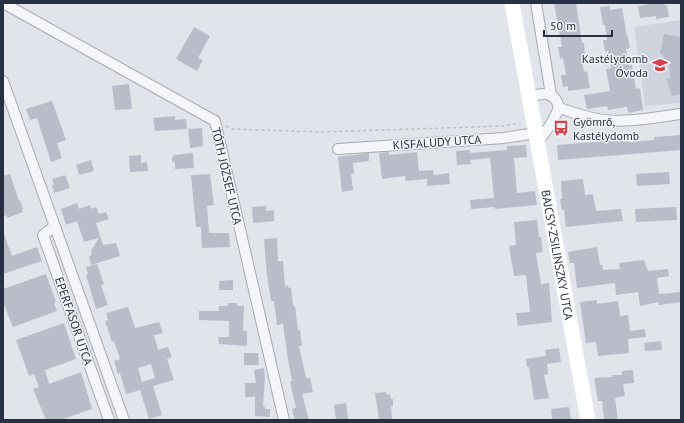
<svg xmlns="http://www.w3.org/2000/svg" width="684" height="423" font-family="'PT Sans',sans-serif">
	<rect width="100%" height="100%" fill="#e1e4eb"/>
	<polygon fill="#cfd3dd" points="681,20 681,103 645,106 634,27"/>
	<g fill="#b8bdc9" fill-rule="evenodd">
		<polygon points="554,3 576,3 582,43 584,43 585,55 581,55 584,72 587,71 590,88 568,91 568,86 563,87 561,75 566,75 563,58 560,59 558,47 562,47"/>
		<polygon points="658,3 664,3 665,5 667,5 669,17 656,19 656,16 640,18 638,6"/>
		<polygon points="610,6 610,10 622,8 627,37 628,36 630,48 626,49 629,65 632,65 636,89 640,88 643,110 628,113 627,107 608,110 607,106 587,109 584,95 610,91 606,69 611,68 608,51 605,52 603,40 607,40 605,25 603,25 600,7"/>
		<polygon points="194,27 210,36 198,58 203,60 197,71 176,59"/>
		<polygon points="664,34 681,37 681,94 672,96 666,79 670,78 669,62 664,62 663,55 660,54"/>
		<polygon points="129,84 132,109 115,110 112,86"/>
		<polygon points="52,101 66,140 57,143 62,158 51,162 37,118 30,120 26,109"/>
		<polygon points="175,116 175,120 186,119 187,129 155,131 153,118"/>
		<polygon points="202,128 203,146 190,148 188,129"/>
		<polygon points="681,135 681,150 558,160 557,145 629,139 629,142 654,140 654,137"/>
		<polygon points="526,145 527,157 514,158 517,193 535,191 537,205 495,209 494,207 471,209 470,200 494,198 490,158 470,160 471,164 457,165 456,151 470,150 470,153 507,150 507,146"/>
		<polygon points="389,152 389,155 417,152 419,171 433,170 434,175 449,173 450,184 427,186 427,179 406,181 405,176 382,179 379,153"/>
		<polygon points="193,153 194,168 175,169 175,163 172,161 172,158 174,155"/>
		<polygon points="369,153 369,161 353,163 354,174 351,174 353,190 342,192 338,157"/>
		<polygon points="141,155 141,163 147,162 148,171 130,172 129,156"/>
		<polygon points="91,160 94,171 79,175 76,165"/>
		<polygon points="669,172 670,184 637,186 636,174"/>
		<polygon points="10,174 19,201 20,200 23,209 22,209 23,212 7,218 6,215 3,216 3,176"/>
		<polygon points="210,174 214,205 207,206 209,233 229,233 230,247 202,248 201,227 196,227 191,175"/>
		<polygon points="65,175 70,188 54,193 52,185 54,185 52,179"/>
		<polygon points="583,179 585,195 593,194 596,211 621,209 623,221 566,227 564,210 562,210 560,199 562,199 561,181"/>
		<polygon points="77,203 79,209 90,205 91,209 96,207 99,214 106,212 109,219 96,223 103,245 116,243 120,256 91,265 89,256 92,255 91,251 99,238 84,242 77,221 66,225 61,209"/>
		<polygon points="266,206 266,211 274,210 274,221 253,223 252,207"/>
		<polygon points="676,207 677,220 636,222 635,209"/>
		<polygon points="537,220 539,237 541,237 543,252 536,253 541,284 549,283 552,322 518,326 516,313 530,312 526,276 525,275 514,276 509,246 516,245 514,222"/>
		<polygon points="4,234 12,256 37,247 42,261 3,274"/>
		<polygon points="277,238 278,261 283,261 285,286 288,285 288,288 291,287 293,306 295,306 298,330 300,330 302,346 299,346 306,378 310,378 313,392 302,394 309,420 295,420 292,409 296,408 290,381 292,381 288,359 283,324 277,325 274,301 271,301 267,276 264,239"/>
		<polygon points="597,247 600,265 602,265 603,270 620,269 619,263 644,260 648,271 668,269 669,276 657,278 659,294 681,292 681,302 659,305 659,302 640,306 638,292 616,295 615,283 577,288 574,263 570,263 568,252"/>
		<polygon points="97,264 104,284 101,285 108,305 96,309 86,275 88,274 86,267"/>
		<polygon points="46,274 56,302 54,303 57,311 13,327 3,302 3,289"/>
		<polygon points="233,280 233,290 219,290 219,281"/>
		<polygon points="597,300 597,304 618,301 620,316 628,315 630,331 645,329 646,337 628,339 629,353 598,356 596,342 586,343 580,302"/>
		<polygon points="228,303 237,303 237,306 244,306 243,331 247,331 247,346 219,344 218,337 229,337 229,321 199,320 199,311 219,311 219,306 228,306"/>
		<path d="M128 307 135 328 159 322 163 333 154 335 158 350 168 347 172 357 167 359 174 380 153 386 162 415 149 419 140 390 126 394 120 373 118 374 114 361 120 359 114 341 112 342 105 321 108 320 106 313ZM151 364 155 378 142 382 138 368Z"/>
		<polygon points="64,323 76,359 45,370 49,384 81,372 92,409 60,420 46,420 33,389 39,387 34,374 29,376 16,340"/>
		<polygon points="661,341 662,350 645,351 644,343"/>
		<polygon points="559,348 561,362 547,364 548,374 544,375 549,398 534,400 529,367 527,367 526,359 546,356 545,350"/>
		<polygon points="244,353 258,353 259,365 244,365"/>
		<polygon points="264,368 265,376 263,406 265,407 265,409 270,409 270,417 255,416 255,397 245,397 245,383 256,383 254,370"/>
		<polygon points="633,370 634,383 623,384 625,396 615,398 618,420 604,420 602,401 598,401 594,378 612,377 612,375 622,375 622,371"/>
		<polygon points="386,392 386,395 390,394 391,399 393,399 393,406 391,406 392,420 379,420 375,393"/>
		<polygon points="346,403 348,420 336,420 334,405"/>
		<polygon points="569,407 571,419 552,420 551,409"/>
	</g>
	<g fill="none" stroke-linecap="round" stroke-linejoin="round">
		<defs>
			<g id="minor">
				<polyline points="3,3 215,121 284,420"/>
				<polyline points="536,3 551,95"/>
				<polyline points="3,81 124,420"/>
				<path d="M528 97C542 93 555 90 559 108 553 122 547 132 536 143"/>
				<path d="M559 108C572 112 585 117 598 119 622 124 656 117 681 114"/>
				<polyline points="338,149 504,138 535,133"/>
				<polyline points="55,226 43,235 109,420"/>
			</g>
		</defs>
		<use href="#minor" stroke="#a6aab6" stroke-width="12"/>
		<polyline stroke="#bbbfc6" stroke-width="1.5" stroke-dasharray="3 3" stroke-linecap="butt" points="226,126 232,129 322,132 503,126 521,123"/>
		<use href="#minor" stroke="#f4f6f9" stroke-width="10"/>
		<path stroke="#fff" stroke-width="15" id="s1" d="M512 3 588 420"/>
	</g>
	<defs>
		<symbol id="school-bare" viewBox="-9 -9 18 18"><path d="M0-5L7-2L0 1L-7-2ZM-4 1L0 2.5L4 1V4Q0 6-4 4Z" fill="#d64049" stroke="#f1f3f8" stroke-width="2.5" paint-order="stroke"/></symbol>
		<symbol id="bus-bare" viewBox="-9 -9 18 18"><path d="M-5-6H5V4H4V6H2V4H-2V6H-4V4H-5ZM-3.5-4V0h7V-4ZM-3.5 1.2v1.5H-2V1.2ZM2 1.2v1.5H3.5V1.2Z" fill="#d64049" stroke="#f1f3f8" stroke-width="2.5" paint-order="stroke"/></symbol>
	</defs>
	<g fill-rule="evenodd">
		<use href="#school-bare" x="649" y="54" width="22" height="22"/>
		<use href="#bus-bare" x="550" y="117" width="22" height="22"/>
	</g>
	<g text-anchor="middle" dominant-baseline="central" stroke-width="3" stroke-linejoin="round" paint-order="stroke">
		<g font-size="12" fill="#283044" stroke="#f1f3f8" text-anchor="end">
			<text x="648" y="58">Kastélydomb<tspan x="648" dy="14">Óvoda</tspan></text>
			<text x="573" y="121" text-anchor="start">Gyömrő,<tspan x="573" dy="14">Kastélydomb</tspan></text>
		</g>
		<g font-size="12" fill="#283044" stroke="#f1f3f8">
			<text transform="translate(437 142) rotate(-4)">KISFALUDY UTCA</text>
			<text transform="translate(227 176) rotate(77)">TÓTH JÓZSEF UTCA</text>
			<text stroke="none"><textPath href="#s1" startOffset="256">BAJCSY-ZSILINSZKY UTCA</textPath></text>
			<text transform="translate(74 321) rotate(71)">EPERFASOR UTCA</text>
		</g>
	</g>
	<rect width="684" height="423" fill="none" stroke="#283044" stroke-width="8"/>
	<path d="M544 30v6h68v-6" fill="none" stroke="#283044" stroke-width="2"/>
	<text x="550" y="30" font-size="12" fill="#283044" stroke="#f1f3f8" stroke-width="3" paint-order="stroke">50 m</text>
</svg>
